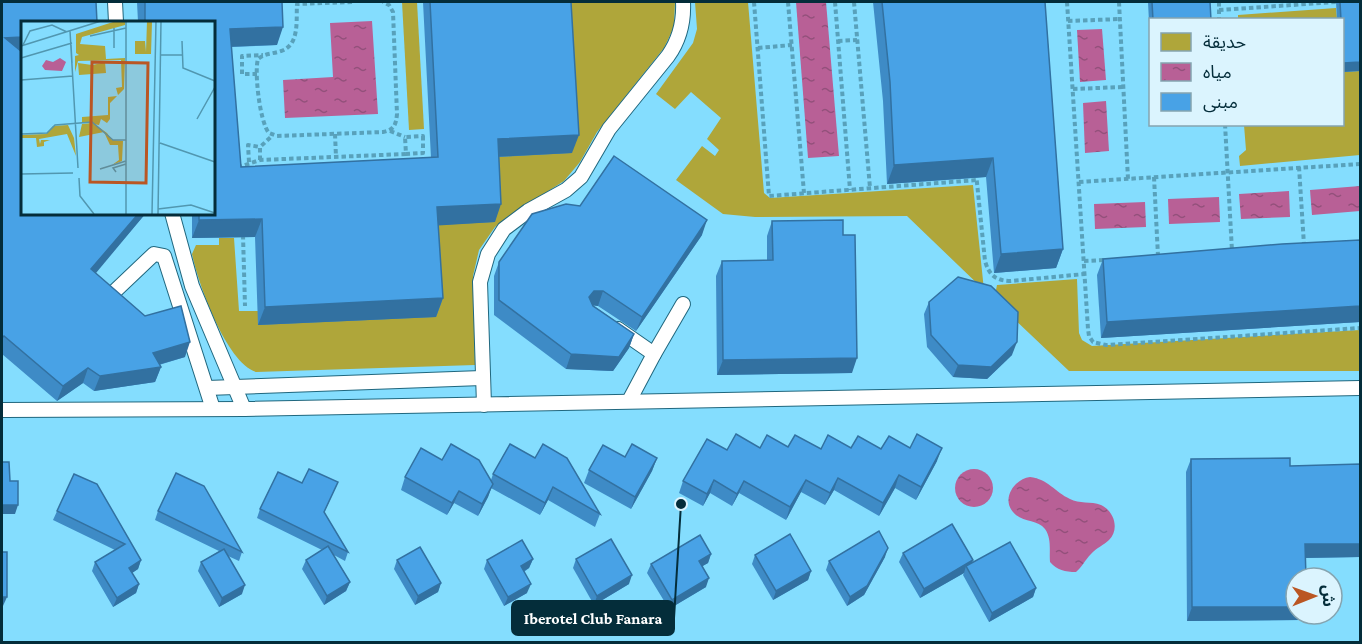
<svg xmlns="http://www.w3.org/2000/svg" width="1362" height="644" font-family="'Crimson Pro','Noto Sans Arabic',serif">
	<defs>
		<pattern id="water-ripples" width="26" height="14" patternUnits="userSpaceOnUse" patternTransform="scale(1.5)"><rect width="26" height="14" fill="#b86096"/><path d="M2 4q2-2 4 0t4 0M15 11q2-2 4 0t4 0" fill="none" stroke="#93507b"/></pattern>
	</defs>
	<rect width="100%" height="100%" fill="#84ddfe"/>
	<g fill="#afa63a">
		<polygon points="402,2 417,2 424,129 409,130"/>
		<path d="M564 2H675L674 27 664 48 597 132 580 162 564 181 506 218 495 227 479 250 473 276 475 365 256 372C226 362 198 283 192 254L196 245H219V238H234L239 311H258L430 224 491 157Z"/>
		<polygon points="695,2 748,2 764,193 770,198 973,185 984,290 907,216 755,217 723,214 676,180 702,146 715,156 719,150 707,139 721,118 691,92 675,109 656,94 693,43 697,29"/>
		<polygon points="1336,8 1337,19 1238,20 1238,15"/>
		<polygon points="1360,71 1360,155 1240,166 1239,156 1246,150 1244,125 1342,124 1343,72"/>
		<polygon points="1077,279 1079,333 1082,340 1092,346 1360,330 1360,371 1069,371 994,300 997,285"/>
	</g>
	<g fill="url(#water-ripples)">
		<polygon points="796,2 826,2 839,156 808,158"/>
		<polygon points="372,21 378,114 285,118 283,80 333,77 330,23"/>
		<polygon points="1102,29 1106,80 1080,82 1077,30"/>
		<polygon points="1106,101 1109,151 1085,153 1083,103"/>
		<polygon points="1360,186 1360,211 1312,215 1310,190"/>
		<polygon points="1289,191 1290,217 1241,219 1239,194"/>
		<polygon points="1219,197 1220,222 1169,224 1168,199"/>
		<polygon points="1145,202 1146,227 1095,229 1094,204"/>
		<circle cx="974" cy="488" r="19"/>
		<path d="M1030 477C1048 479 1055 492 1070 499 1079 504 1091 501 1101 505 1114 511 1120 529 1109 540 1104 545 1096 548 1091 554 1085 560 1082 567 1076 572 1065 572 1057 570 1050 562 1049 551 1052 539 1045 529 1038 520 1025 522 1016 515 999 501 1014 479 1030 477Z"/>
	</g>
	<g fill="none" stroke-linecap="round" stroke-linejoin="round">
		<defs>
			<g id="lane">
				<polyline points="115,2 116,22"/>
				<polyline points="172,213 192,286 244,409"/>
				<polyline points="115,291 154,254 164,256 213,409"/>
				<polyline points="618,329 654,354"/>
				<polyline points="207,388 482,378"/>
				<polyline points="629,401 654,354 683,304"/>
				<path d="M484 405 480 282 488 254 504 229 528 211 566 190 581 177 609 129 668 56C680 39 684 22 683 2"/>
				<polyline points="2,410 244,409 1360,388"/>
			</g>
		</defs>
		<use href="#lane" stroke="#20677e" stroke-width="16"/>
		<g stroke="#58a1bb" stroke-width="4" stroke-dasharray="4.5 3" stroke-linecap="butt">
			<path d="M352 2 297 4C296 20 300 45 281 51 273 54 265 53 258 59 254 72 260 123 269 133L277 136 383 132C394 130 396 125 397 114L393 12 389 5 383 2"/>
			<polyline points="754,2 769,196 977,180"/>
			<polyline points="788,2 804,193"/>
			<polyline points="835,2 850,190"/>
			<polyline points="854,2 870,188"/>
			<polyline points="1067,2 1088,329 1089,336 1093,342 1106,345 1360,328"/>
			<polyline points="1119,2 1128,179"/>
			<polyline points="1219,2 1219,20"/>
			<polyline points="1219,10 1336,2"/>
			<polyline points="1068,21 1120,19"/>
			<polyline points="838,41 857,40"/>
			<polyline points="758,48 792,45"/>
			<polyline points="257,74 242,74 242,56 263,55"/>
			<polyline points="1073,89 1123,87"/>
			<polyline points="1225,124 1232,251"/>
			<polyline points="390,131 405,137"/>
			<polyline points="335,134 336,157"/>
			<polygon points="423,136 423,153 406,154 405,137"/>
			<polyline points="260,160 260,147 272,136"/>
			<polyline points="249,162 248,145 260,147"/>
			<polyline points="1299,167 1304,245"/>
			<polyline points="240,170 242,166 260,160 406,154"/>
			<path d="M976 173 985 261C989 275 996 281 1011 281L1085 274"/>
			<polyline points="1154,177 1158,256"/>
			<polyline points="1079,182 1360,164"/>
			<polyline points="243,235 245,306"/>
			<polyline points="1084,261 1105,260"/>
		</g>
		<use href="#lane" stroke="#fff" stroke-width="14"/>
	</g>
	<g fill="#3e8bc6">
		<polygon points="2,2 22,52 146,213 95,273 185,357 159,365 161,367 155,382 94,391 83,383 57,401 2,354"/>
		<polygon points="137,2 282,2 277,45 231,47 241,167 431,158 423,2 571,2 572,153 499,157 495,222 438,225 443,298 436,317 258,325 255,237 192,238 192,213 213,213 213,22 138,22"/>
		<polygon points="873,2 1045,2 1063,249 1056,268 994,273 986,177 887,184 883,101"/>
		<polygon points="1148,2 1210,2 1211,20 1150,20 1150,42"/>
		<polygon points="1336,2 1360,2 1360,71 1342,72 1342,20 1337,20"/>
		<polygon points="772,221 843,235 852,373 717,375 716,276 722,261 767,260 767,236"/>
		<polygon points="702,235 636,331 598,306 593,305 634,334 629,348 613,371 566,369 494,315 494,276 499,262"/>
		<polygon points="1360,240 1360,322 1101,338 1097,275 1103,259"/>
		<polygon points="929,302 1012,355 987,379 953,377 927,347 924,314"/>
		<polygon points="510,444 600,514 595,527 548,500 540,515 491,488 488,497 478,516 454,503 447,515 401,490 405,477 442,460 491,480 493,474"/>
		<polygon points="788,447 821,449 881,449 910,448 937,461 916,500 895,488 879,516 834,490 825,505 801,492 786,520 739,493 732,506 710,493 703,506 679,493 683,481 727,450 760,448"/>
		<polygon points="625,457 657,458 652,471 631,509 584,483 589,470"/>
		<polygon points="1191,459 1290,466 1360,557 1305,558 1301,620 1187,621 1186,472"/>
		<polygon points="74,474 141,560 138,569 132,573 139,584 136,593 113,607 92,571 95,562 115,550 53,520"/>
		<polygon points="302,483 334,491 324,513 348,552 345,561 334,555 350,582 346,591 324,605 302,569 306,560 322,550 257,518 260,509"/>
		<polygon points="158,511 242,552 239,561 228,556 242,594 219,607 198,571 201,562 219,551 155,520"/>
		<polygon points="903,553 973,560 972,563 1036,588 1033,597 989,622 963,575 964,573 920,598 899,562"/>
		<polygon points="711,554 708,563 702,566 706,587 669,609 647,573 651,564"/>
		<polygon points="755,555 811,571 808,580 773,600 752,564"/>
		<polygon points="885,557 864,595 847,606 826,570 829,561"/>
		<polygon points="533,559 529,568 524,572 527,593 504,606 484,569 487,560"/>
		<polygon points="576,559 629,584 594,605 573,568"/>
		<polygon points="397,560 441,583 438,592 415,605 394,569"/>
	</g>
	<g fill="#3271a1">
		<polygon points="283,27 277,45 223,47 230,29"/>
		<polygon points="22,37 22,52 5,38"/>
		<polygon points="1360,62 1360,71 1342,72 1343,63"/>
		<polygon points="579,135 572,153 491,157 498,139"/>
		<polygon points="993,158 986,177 887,184 894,165"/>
		<polygon points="501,204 495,222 430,226 437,207"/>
		<polygon points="139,213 146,213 86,285 91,269"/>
		<polygon points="262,219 255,237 192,238 199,220"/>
		<polygon points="707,220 702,235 636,331 642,317"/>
		<polygon points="1063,249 1056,268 994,273 1001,254"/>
		<polygon points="594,291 603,291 598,306 589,305 589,297"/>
		<polygon points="443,298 436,317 258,325 265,307"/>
		<polygon points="1360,306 1360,322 1101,338 1107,322"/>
		<polygon points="634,334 629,348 613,371 566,369 571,354"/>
		<polygon points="190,342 185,357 147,368 153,353"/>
		<polygon points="1017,342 1012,355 987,379 953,377 958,365"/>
		<polygon points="857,358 852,373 717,375 723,360"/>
		<polygon points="161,367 155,382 94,391 100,376"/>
		<polygon points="88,368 83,383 57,401 63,386"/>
		<polygon points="942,448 937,461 916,500 921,487"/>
		<polygon points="657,458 652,471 631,509 635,497"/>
		<polygon points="899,475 895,488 879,516 883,503"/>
		<polygon points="838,478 834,490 825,505 830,493"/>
		<polygon points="714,480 710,493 703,506 707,494"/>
		<polygon points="806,480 801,492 786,520 790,507"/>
		<polygon points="744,481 739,493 732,506 737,494"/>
		<polygon points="493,484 488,497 478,516 482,504"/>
		<polygon points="553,487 548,500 540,515 545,503"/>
		<polygon points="459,491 454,503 447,515 452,503"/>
		<polygon points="2,505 18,505 15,514 2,514"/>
		<polygon points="1305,544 1360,544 1360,557 1300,558"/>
		<polygon points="888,548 885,557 864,595 847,606 850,597"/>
		<polygon points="711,554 708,563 696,570 699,561"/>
		<polygon points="533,559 529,568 517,575 521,566"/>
		<polygon points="141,560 138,569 126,577 129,568"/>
		<polygon points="973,560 970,569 966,566 964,573 920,598 924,589"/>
		<polygon points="811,571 808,580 773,600 776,591"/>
		<polygon points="632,575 629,584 594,605 597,596"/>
		<polygon points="709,578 706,587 669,609 672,600"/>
		<polygon points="350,582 346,591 324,605 327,596"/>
		<polygon points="441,583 438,592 415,605 418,596"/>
		<polygon points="139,584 136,593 113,607 117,598"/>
		<polygon points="531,584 527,593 504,606 508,597"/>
		<polygon points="245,585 242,594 219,607 222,598"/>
		<polygon points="1036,588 1033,597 989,622 992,613"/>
		<polygon points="2,597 7,597 3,606 2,606"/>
		<polygon points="1192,607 1296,607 1296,614 1303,614 1301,620 1187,621"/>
	</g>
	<g fill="#48a2e6" stroke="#3271a1" stroke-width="1.5">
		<polygon points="2,2 96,2 97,22 22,22 22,37 5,38 22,52 22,213 139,213 91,269 145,316 181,306 190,342 153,353 161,367 100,376 88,368 63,386 4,336 2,338"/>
		<polygon points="145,2 282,2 283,27 230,29 241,167 438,157 430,2 571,2 579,135 498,139 501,204 437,207 443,298 265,307 262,219 199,220 199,213 213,213 213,22 145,22"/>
		<polygon points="882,2 1045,2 1063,249 1001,254 993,158 894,165 890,82"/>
		<polygon points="1152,2 1210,2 1211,20 1153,20"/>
		<polygon points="1340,2 1360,2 1360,62 1343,63 1342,20 1341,20"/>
		<polygon points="614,156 707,220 642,317 603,291 594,291 589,297 593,306 634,334 619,357 571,354 499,300 499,262 532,214 566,204 580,206"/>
		<polygon points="843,220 843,235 855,235 857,358 723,360 722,261 773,260 772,221"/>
		<polygon points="1360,240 1360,306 1107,322 1103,259 1282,244"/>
		<polygon points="958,277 991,286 1018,312 1017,342 991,367 958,365 931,335 929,302"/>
		<polygon points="736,434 760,448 767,435 788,447 795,435 821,449 828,435 851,448 858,436 881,449 889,436 910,448 917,434 942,448 921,487 899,475 883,503 838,478 830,493 806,480 790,507 744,481 737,494 714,480 707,494 683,481 707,439 727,450"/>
		<polygon points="451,444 479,460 493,484 482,504 459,491 452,503 405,477 421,448 442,460"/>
		<polygon points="510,444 535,458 543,444 567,458 600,514 553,487 545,503 493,474"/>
		<polygon points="632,444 657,458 635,497 589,470 603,445 625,457"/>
		<polygon points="1290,458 1290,466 1360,464 1360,544 1305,544 1306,578 1296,578 1296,607 1192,607 1191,459"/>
		<polygon points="2,462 9,462 10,481 18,481 18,505 2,505"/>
		<polygon points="309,469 338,482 324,512 348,552 260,509 278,472 302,483"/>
		<polygon points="176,473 204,486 242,552 158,511"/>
		<polygon points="74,474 97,484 141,560 129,568 139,584 117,598 95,562 125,544 57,511"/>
		<polygon points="952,524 973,560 924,589 903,553"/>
		<polygon points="879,531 888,548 867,586 850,597 829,561"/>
		<polygon points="790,534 811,571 776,591 755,555"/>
		<polygon points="700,535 711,554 699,561 709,578 672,600 651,564"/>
		<polygon points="611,539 632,575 597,596 576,559"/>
		<polygon points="522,540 533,559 521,566 531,584 508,597 487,560"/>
		<polygon points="1010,542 1036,588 992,613 966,566"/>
		<polygon points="328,546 350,582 327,596 306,560"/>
		<polygon points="420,547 441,583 418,596 397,560"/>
		<polygon points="224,549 245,585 222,598 201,562"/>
		<rect x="2" y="552" width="5" height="45"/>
	</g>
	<g transform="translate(21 21)">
		<rect width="194" height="194" fill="#84ddfe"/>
		<path d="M126 0 131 1 130 33H114V20H124L125 31Z" fill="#afa63a"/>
		<path d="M95 0H104V4L61 16 59 23 84 25 85 38 104 37 103 68 97 74 95 67 101 66 100 39 57 40 54 51V35L58 34 55 32V13ZM84 41 85 52 58 54 57 42 71 44V50L72 44ZM96 75 89 82V98L86 102 80 98 78 104 61 101V96L87 94V76ZM72 102 86 112 91 119 102 120 101 140 91 144 98 139 97 124H89L83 111 58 116 61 103ZM47 104 53 117 55 135 46 113 18 118 19 123 20 119H29L23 121V125L16 126 15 117H0V114L25 113 32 105Z" fill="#afa63a"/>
		<path d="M39 37 45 41 41 50 24 49 21 45 25 39 32 41Z" fill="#b86096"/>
		<path fill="none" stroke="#5197b0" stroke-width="1.5" d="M93 7V27M49 10 57 147M69 15 105 7M161 20 162 47 194 60M2 24 9 10 31 4 46 11M50 24 51 42M0 25 80 0M140 34H161M0 37 51 22M0 59 52 55M176 98 194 66M0 113 26 112 34 104 71 101 92 119H105M139 122 194 141M79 148 105 140M95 151 92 147 105 143M0 153 52 152M58 157 59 175 73 193M137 188 170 184 194 192M105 193V0M131 193 135 0M137 193 140 0"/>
		<path fill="#ba5623" fill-opacity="0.15" stroke="#ba5623" stroke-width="3" d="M71 41 127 42 125 162 69 161Z"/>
		<rect width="194" height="194" fill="none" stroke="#042d3a" stroke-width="3"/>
	</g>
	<path fill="none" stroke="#042d3a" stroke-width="2" d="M681 504L674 618"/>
	<circle fill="#042d3a" stroke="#dbf4fe" stroke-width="2" cx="681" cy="504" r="6"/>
	<rect fill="#042d3a" stroke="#042d3a" stroke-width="2" x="512" y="601" width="162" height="34" rx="6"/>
	<g font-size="16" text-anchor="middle" font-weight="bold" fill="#fff">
		<text x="593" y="624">Iberotel Club Fanara</text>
	</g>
	<rect width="1362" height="644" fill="none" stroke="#042d3a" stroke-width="6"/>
	<rect x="1149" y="18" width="195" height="108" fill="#dbf4fe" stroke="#85a4b0" stroke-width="1.5"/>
	<rect x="1161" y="33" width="30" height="18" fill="#afa63a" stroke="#85a4b0" stroke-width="1.5"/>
	<text x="1203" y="48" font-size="18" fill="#042d3a">حديقة</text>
	<rect x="1161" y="63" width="30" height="18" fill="url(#water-ripples)" stroke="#85a4b0" stroke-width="1.5"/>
	<text x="1203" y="78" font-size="18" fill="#042d3a">مياه</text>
	<rect x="1161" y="93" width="30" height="18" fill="#48a2e6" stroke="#85a4b0" stroke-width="1.5"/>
	<text x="1203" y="108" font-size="18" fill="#042d3a">مبنى</text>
	<g transform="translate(1314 596) rotate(89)"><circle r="28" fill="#dbf4fe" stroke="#85a4b0" stroke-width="1.5"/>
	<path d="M0-4.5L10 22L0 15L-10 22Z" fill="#ba5623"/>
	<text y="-9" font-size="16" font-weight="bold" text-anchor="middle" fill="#042d3a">ش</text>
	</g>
</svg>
